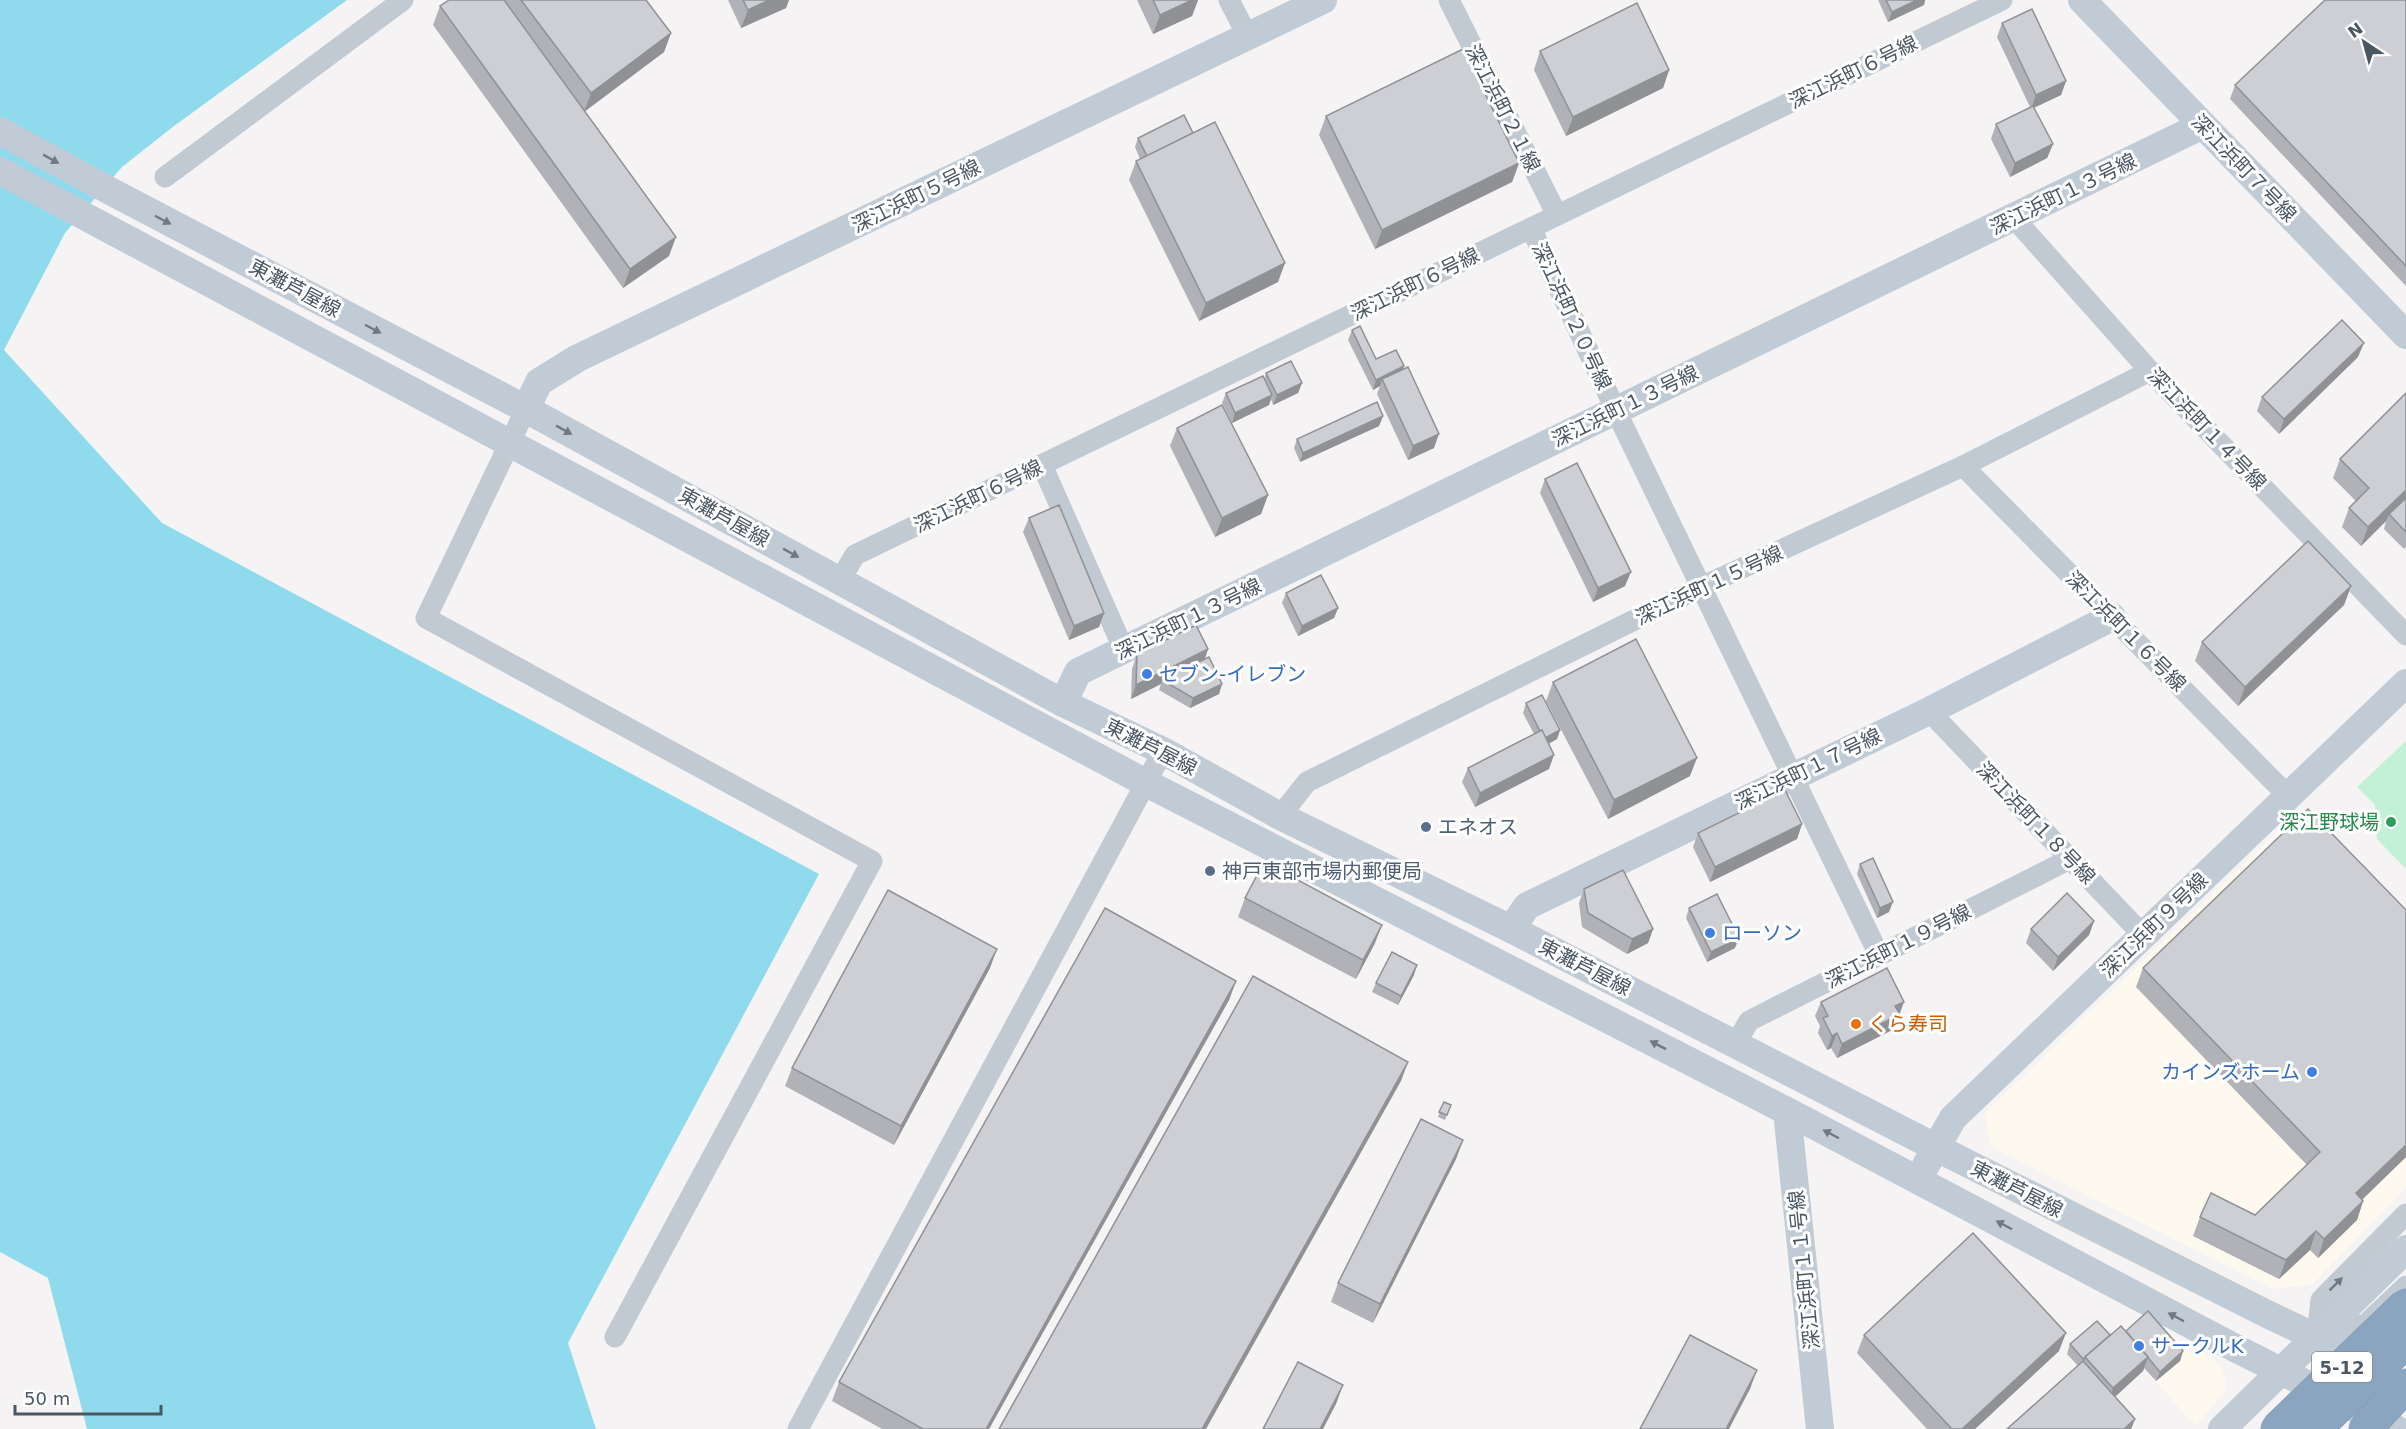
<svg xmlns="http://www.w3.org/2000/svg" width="2406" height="1429" font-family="'DejaVu Sans','Noto Sans JP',sans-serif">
	<rect width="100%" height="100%" fill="#f5f3f3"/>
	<g fill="#fdf9ef">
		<polygon points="2298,812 2406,924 2406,1187 2312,1285 2272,1289 1990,1146 1985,1113"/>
		<polygon points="2140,1318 2210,1357 2221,1368 2227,1384 2224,1393 2195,1426 2118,1339"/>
	</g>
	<polygon fill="#c3f1d5" points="2406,741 2406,869 2377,839 2375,805 2357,787"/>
	<polygon fill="#90daee" points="0,0 347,0 174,126 122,167 65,233 4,350 162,523 819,874 568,1343 596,1429 87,1429 48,1278 0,1252"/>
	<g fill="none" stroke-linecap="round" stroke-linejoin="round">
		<g stroke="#c1cad2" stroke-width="21">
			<polyline points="1229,0 1248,37"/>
			<polyline points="1449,0 1557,215"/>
			<polyline points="165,177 403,0"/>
			<polyline points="2014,218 2150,371 2406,635"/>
			<polyline points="1531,228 1616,411 1879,955"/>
			<polyline points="526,409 426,618 872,861 615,1337"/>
			<polyline points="1042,465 1124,650"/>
			<polyline points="1963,466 2288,796"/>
			<polyline points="840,580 855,555 2002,0"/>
			<polyline points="1929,711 2143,935"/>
			<polyline points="1280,816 1307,782 1701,587 1963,466 2150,371"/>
			<polyline points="1736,1043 1749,1021 2070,859"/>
			<polyline points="2406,1214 2321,1300 2317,1336 2366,1324 2406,1286"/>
			<polyline points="798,1429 1163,751"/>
		</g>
		<g stroke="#c1cbd6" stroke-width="28">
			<polyline points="2082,0 2406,335"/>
			<polyline points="0,131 112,192 526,409 1063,703 1163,751 1280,816 1511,929 1935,1147 2267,1314 2372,1364"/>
			<polyline points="0,171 1146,783 1787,1111 2237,1349 2396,1429"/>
			<polyline points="526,409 539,382 578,358 1323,0"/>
			<polyline points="1063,703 1078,672 2203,125"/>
			<polyline points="1511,929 1527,906 1929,711 2112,617"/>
			<polyline points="1787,1111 1820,1429"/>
			<polyline points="1926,1165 1953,1118 2406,683"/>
			<polyline points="2222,1429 2406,1249"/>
		</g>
		<defs>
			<g id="highway-bridge">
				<polyline points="2277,1429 2406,1305"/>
				<polyline points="2315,1429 2406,1341"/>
				<polyline points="2365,1429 2406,1385"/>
			</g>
		</defs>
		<use href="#highway-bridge" stroke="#7690ad" stroke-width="34" stroke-linecap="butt"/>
		<use href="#highway-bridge" stroke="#8ba5c1" stroke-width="33"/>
	</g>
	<g fill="#b0b2b7">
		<polygon points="449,0 646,0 671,33 664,52 585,111 669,256 623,288 433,25 440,6"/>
		<polygon points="728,0 789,0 786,8 741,28"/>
		<polygon points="1137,0 1198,0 1192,16 1153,34"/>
		<polygon points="1878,0 1925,0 1924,5 1888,22"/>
		<polygon points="2406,0 2406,286 2230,99 2235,85"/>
		<polygon points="2002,23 2066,81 2061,95 2034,108 2053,144 2047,158 2010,177 1991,139 1996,124 2030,107 1997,37"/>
		<polygon points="1540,51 1669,70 1663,88 1566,136 1534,70"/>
		<polygon points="1326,116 1519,163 1512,182 1375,249 1319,135"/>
		<polygon points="1193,133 1278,282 1199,321 1129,180 1136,161 1140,159 1135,147 1138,138"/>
		<polygon points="1352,330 1376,359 1404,366 1403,370 1434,448 1408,460 1377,394 1380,386 1373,390 1348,340"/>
		<polygon points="2358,357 2279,434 2257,411 2262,397"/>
		<polygon points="1266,373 1302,383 1298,393 1273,405 1271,399 1269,405 1232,423 1222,403 1226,393 1264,379"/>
		<polygon points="2406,393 2406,547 2404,549 2384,529 2386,521 2361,546 2342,527 2349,508 2356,501 2333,478 2340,459"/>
		<polygon points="1383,416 1379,426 1300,462 1294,448 1297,439"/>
		<polygon points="1177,428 1268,495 1261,514 1215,537 1170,446"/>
		<polygon points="1545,479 1625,586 1593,602 1540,493"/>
		<polygon points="1029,518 1104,613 1099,627 1069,640 1023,532"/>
		<polygon points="2351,586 2344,605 2238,706 2195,661 2202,642"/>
		<polygon points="1286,593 1338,608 1334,618 1298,636 1282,603"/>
		<polygon points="1208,649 1205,659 1222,684 1219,694 1190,708 1159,690 1161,684 1131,699 1132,669 1137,654"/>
		<polygon points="1553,682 1690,776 1608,819 1546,701"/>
		<polygon points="1526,703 1560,730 1557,739 1548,744 1549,769 1475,807 1462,782 1468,768 1534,734 1523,713"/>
		<polygon points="1802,824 1797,839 1710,882 1693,847 1698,833"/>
		<polygon points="1860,864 1889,912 1877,918 1857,874"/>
		<polygon points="1584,889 1653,929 1648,943 1627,954 1582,927 1579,903"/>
		<polygon points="1245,898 1375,943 1356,979 1238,917"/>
		<polygon points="1689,908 1735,948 1707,962 1686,918"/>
		<polygon points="2406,910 2406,1157 2362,1200 2363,1201 2357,1220 2318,1258 2310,1250 2279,1279 2193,1236 2200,1217 2255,1215 2307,1165 2136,987 2143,968"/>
		<polygon points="2094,921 2089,935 2053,971 2026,943 2031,929"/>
		<polygon points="990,968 894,1145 785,1086 792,1068"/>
		<polygon points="1414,975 1398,1005 1372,992 1376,983"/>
		<polygon points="1236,981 1229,1000 989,1429 882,1429 832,1401 839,1382"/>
		<polygon points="1821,1002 1899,1013 1894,1029 1837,1058 1831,1048 1827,1050 1818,1033 1820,1026 1815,1016"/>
		<polygon points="1444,1102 1451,1105 1445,1120 1438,1117"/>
		<polygon points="1463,1140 1456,1159 1373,1323 1331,1302 1338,1283"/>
		<polygon points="2126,1331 2183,1351 2180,1361 2156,1381 2144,1368 2143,1371 2115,1397 2135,1419 2131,1429 2007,1429 2078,1366 2067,1354 2070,1344"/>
		<polygon points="1864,1335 2059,1351 1975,1429 1927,1429 1857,1353"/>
	</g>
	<g fill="#909195">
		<polygon points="769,0 789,0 786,8 741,28 748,10"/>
		<polygon points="1192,0 1198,0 1192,16 1153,34 1160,15"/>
		<polygon points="1917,0 1925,0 1924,5 1888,22 1892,12"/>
		<polygon points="671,33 664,52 584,112 591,93"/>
		<polygon points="1669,70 1663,88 1566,136 1573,117"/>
		<polygon points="2066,81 2061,95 2031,109 2036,95"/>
		<polygon points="2053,144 2047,158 2010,177 2015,163"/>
		<polygon points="1519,163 1512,182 1375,249 1382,230"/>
		<polygon points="676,237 669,256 623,288 630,269"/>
		<polygon points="1285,263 1278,282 1199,321 1206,303"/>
		<polygon points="2364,343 2358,357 2279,434 2284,419"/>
		<polygon points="1404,366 1401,376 1382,379 1380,386 1373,390 1376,380"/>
		<polygon points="1302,383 1298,393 1273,405 1277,395"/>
		<polygon points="1272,395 1269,405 1232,423 1235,413"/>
		<polygon points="1383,416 1379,426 1300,462 1303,453"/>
		<polygon points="1439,434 1434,448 1408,460 1413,446"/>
		<polygon points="2406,490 2406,502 2389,514 2386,521 2361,546 2368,527"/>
		<polygon points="1268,495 1261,514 1215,537 1222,518"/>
		<polygon points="1631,572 1625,586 1593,602 1598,588"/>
		<polygon points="2351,586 2344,605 2238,706 2245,687"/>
		<polygon points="1338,608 1334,618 1298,636 1302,626"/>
		<polygon points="1104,613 1099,627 1069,640 1074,626"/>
		<polygon points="1208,649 1203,664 1162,680 1161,684 1131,699 1136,685"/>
		<polygon points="1222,684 1219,694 1190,708 1193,698"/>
		<polygon points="1560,730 1557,739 1541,748 1544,738"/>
		<polygon points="1554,755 1549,769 1475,807 1480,793"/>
		<polygon points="1697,758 1690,776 1608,819 1614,800"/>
		<polygon points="1802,824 1797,839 1710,882 1715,867"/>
		<polygon points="1893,902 1889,912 1877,918 1880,908"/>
		<polygon points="2094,921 2089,935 2053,971 2058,957"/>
		<polygon points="1382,925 1375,943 1356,979 1363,960"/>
		<polygon points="1653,929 1648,943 1627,954 1632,939"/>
		<polygon points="1739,938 1735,948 1707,962 1711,952"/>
		<polygon points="997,949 990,968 894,1145 901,1126"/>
		<polygon points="1417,965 1414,975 1398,1005 1401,996"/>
		<polygon points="1236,981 1229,1000 989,1429 986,1429"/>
		<polygon points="1904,1002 1894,1029 1837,1058 1842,1044 1895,1006"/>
		<polygon points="1837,1033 1831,1048 1827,1050 1832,1036"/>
		<polygon points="1408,1062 1401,1081 1206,1429 1202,1429"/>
		<polygon points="1463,1140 1456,1159 1373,1323 1380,1304"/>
		<polygon points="2406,1145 2406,1157 2349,1212 2356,1193"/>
		<polygon points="2363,1201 2357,1220 2318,1258 2324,1239"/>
		<polygon points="2316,1231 2310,1250 2279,1279 2286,1260"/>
		<polygon points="2066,1333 2059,1351 1975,1429 1962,1429"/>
		<polygon points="2183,1351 2180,1361 2156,1381 2160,1372"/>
		<polygon points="2148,1357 2143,1371 2108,1403 2113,1388"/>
		<polygon points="1757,1370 1750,1389 1729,1429 1726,1429"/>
		<polygon points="1343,1385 1336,1404 1323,1429 1320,1429"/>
		<polygon points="2135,1419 2131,1429 2124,1429"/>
	</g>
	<g fill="#cdcfd5" stroke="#909195" stroke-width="1.5">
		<polygon points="449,0 504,0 676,237 630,269 440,6"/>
		<polygon points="521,0 646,0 671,33 591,93"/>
		<polygon points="743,0 769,0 748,10"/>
		<polygon points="1153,0 1192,0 1160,15"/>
		<polygon points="1886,0 1917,0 1892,12"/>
		<polygon points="2325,0 2406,0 2406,266 2235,85"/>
		<polygon points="1637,3 1669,70 1573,117 1540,51"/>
		<polygon points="2032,9 2066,81 2036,95 2002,23"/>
		<polygon points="1463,49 1519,163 1382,230 1326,116"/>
		<polygon points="2033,106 2053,144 2015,163 1996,124"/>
		<polygon points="1184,115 1193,133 1147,156 1138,138"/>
		<polygon points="1215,122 1285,263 1206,303 1136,161"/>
		<polygon points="2342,320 2364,343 2284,419 2262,397"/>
		<polygon points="1360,326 1376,359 1396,350 1404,366 1376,380 1352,330"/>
		<polygon points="1291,361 1302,383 1277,395 1266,373"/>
		<polygon points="1408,367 1439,434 1413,446 1382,379"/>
		<polygon points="1263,376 1272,395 1235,413 1226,393"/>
		<polygon points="2406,393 2406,490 2368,527 2349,508 2369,488 2340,459"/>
		<polygon points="1377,402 1383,416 1303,453 1297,439"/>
		<polygon points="1222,405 1268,495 1222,518 1177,428"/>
		<polygon points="1577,463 1631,572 1598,588 1545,479"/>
		<polygon points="2406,498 2406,532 2389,514"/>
		<polygon points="1059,505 1104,613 1074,626 1029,518"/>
		<polygon points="2308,541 2351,586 2245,687 2202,642"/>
		<polygon points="1321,575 1338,608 1302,626 1286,593"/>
		<polygon points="1196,625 1208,649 1136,685 1137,654"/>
		<polygon points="1636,639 1697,758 1614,800 1553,682"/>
		<polygon points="1209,657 1222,684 1193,698 1162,680"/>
		<polygon points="1542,695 1560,730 1545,738 1542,730 1540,731 1526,703"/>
		<polygon points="1542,730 1554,755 1480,793 1468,768"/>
		<polygon points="1785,790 1802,824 1715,867 1698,833"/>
		<polygon points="2308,809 2406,910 2406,1145 2356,1193 2363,1201 2324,1239 2316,1231 2286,1260 2200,1217 2211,1193 2255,1215 2320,1152 2143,968"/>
		<polygon points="1873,858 1893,902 1880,908 1860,864"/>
		<polygon points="1264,862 1382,925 1363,960 1245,898"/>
		<polygon points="1623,870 1653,929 1632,939 1588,913 1584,889"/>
		<polygon points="888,890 997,949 901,1126 792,1068"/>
		<polygon points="2067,893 2094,921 2058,957 2031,929"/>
		<polygon points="1717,894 1739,938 1711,952 1689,908"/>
		<polygon points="1105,908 1236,981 986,1429 923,1429 839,1382"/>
		<polygon points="1392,952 1417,965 1401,996 1376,983"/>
		<polygon points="1887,968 1904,1002 1895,1006 1900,1014 1842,1044 1837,1033 1832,1036 1823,1018 1828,1016 1821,1002"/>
		<polygon points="1253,976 1408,1062 1202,1429 999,1429"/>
		<polygon points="1444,1102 1451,1105 1447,1115 1439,1112"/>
		<polygon points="1421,1119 1463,1140 1380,1304 1338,1283"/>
		<polygon points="1973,1233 2066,1333 1962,1429 1952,1429 1864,1335"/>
		<polygon points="2148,1311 2183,1351 2160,1372 2126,1331"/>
		<polygon points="2097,1321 2110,1335 2085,1357 2084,1360 2070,1344"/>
		<polygon points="2121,1326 2148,1357 2113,1388 2085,1357"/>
		<polygon points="1690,1335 1757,1370 1726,1429 1640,1429"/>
		<polygon points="2083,1361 2135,1419 2124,1429 2007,1429"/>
		<polygon points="1298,1362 1343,1385 1320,1429 1263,1429"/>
	</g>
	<defs><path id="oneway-solid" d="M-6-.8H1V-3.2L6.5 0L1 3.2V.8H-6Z" transform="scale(1.5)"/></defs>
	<g fill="#6e7984">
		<use href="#oneway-solid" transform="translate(51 159) rotate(29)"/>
		<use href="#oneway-solid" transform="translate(163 220) rotate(28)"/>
		<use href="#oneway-solid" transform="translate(373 329) rotate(28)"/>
		<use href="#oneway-solid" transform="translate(564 430) rotate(29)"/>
		<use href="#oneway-solid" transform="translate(791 553) rotate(29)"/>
		<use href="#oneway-solid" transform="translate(1658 1045) rotate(-153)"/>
		<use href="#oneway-solid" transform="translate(1831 1134) rotate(-152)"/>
		<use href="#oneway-solid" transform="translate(2004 1225) rotate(-152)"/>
		<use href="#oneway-solid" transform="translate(2176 1317) rotate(-152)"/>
	</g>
	<use fill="#6e7983" href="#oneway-solid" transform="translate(2336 1284) rotate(-45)"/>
	<g fill="#3f7fe0" stroke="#fff" stroke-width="2">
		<circle cx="1147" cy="674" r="6"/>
		<circle cx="1710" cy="933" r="6"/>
		<circle cx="2312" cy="1072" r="6"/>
		<circle cx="2139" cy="1346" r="6"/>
	</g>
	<circle fill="#2e9e5b" stroke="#fff" stroke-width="2" cx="2391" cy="822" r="6"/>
	<g fill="#5c6f8a" stroke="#fff" stroke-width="2">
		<circle cx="1426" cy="827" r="6"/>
		<circle cx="1210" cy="871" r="6"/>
	</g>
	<circle fill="#e8710a" stroke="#fff" stroke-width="2" cx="1856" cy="1024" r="6"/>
	<g text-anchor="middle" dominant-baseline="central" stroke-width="6" stroke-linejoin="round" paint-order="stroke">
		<rect fill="#fff" stroke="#808990" stroke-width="1.5" x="2312" y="1352" width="60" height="30" rx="4.5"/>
		<g font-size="18" font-weight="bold" fill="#4a5661">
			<text x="2342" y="1367">5-12</text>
		</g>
		<g font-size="20" fill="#4a5661" stroke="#fff">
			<text transform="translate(1853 72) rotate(-26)">深江浜町６号線</text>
			<text transform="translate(1503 108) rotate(63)">深江浜町２１線</text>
			<text transform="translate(2244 168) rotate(46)">深江浜町７号線</text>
			<text transform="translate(2063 194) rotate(-26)">深江浜町１３号線</text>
			<text transform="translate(916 196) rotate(-26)">深江浜町５号線</text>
			<text transform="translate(1415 284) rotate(-26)">深江浜町６号線</text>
			<text transform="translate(295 288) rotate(28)">東灘芦屋線</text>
			<text transform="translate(1572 316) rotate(65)">深江浜町２０号線</text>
			<text transform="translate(1625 406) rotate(-26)">深江浜町１３号線</text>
			<text transform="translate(2207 429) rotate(46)">深江浜町１４号線</text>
			<text transform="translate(978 496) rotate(-26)">深江浜町６号線</text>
			<text transform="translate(724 517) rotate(29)">東灘芦屋線</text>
			<text transform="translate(1709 585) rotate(-25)">深江浜町１５号線</text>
			<text transform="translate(1188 619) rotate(-26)">深江浜町１３号線</text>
			<text transform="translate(2126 631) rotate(45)">深江浜町１６号線</text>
			<text transform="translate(1151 747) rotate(27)">東灘芦屋線</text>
			<text transform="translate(1808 769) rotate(-26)">深江浜町１７号線</text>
			<text transform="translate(2036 823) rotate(46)">深江浜町１８号線</text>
			<text transform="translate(2154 925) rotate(-44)">深江浜町９号線</text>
			<text transform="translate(1898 946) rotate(-27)">深江浜町１９号線</text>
			<text transform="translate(1585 967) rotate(27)">東灘芦屋線</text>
			<text transform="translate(2017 1189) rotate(27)">東灘芦屋線</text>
			<text transform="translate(1804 1270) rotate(-96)">深江浜町１１号線</text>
		</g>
		<g font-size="20" fill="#366cbe" stroke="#fff" text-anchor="start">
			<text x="1159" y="674">セブン-イレブン</text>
			<text x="1722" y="933">ローソン</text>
			<text x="2300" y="1072" text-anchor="end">カインズホーム</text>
			<text x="2151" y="1346">サークルK</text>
		</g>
		<g font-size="20" fill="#27864d" stroke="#fff" text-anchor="end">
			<text x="2379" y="822">深江野球場</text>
		</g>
		<g font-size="20" fill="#4e5e75" stroke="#fff" text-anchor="start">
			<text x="1438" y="827">エネオス</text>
			<text x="1222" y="871">神戸東部市場内郵便局</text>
		</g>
		<g font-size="20" fill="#c56008" stroke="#fff" text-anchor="start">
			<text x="1868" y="1024">くら寿司</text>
		</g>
	</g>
	<g transform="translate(2364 42) rotate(324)" stroke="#ffffff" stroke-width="4.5" paint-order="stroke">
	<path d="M0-4.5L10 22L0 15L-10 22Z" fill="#4a5661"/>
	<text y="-9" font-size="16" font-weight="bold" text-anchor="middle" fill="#4a5661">N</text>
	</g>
	<path d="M15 1405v9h146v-9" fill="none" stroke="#4a5661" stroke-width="3"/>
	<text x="24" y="1405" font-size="18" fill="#4a5661" stroke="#ffffff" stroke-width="4.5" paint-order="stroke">50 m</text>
</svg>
